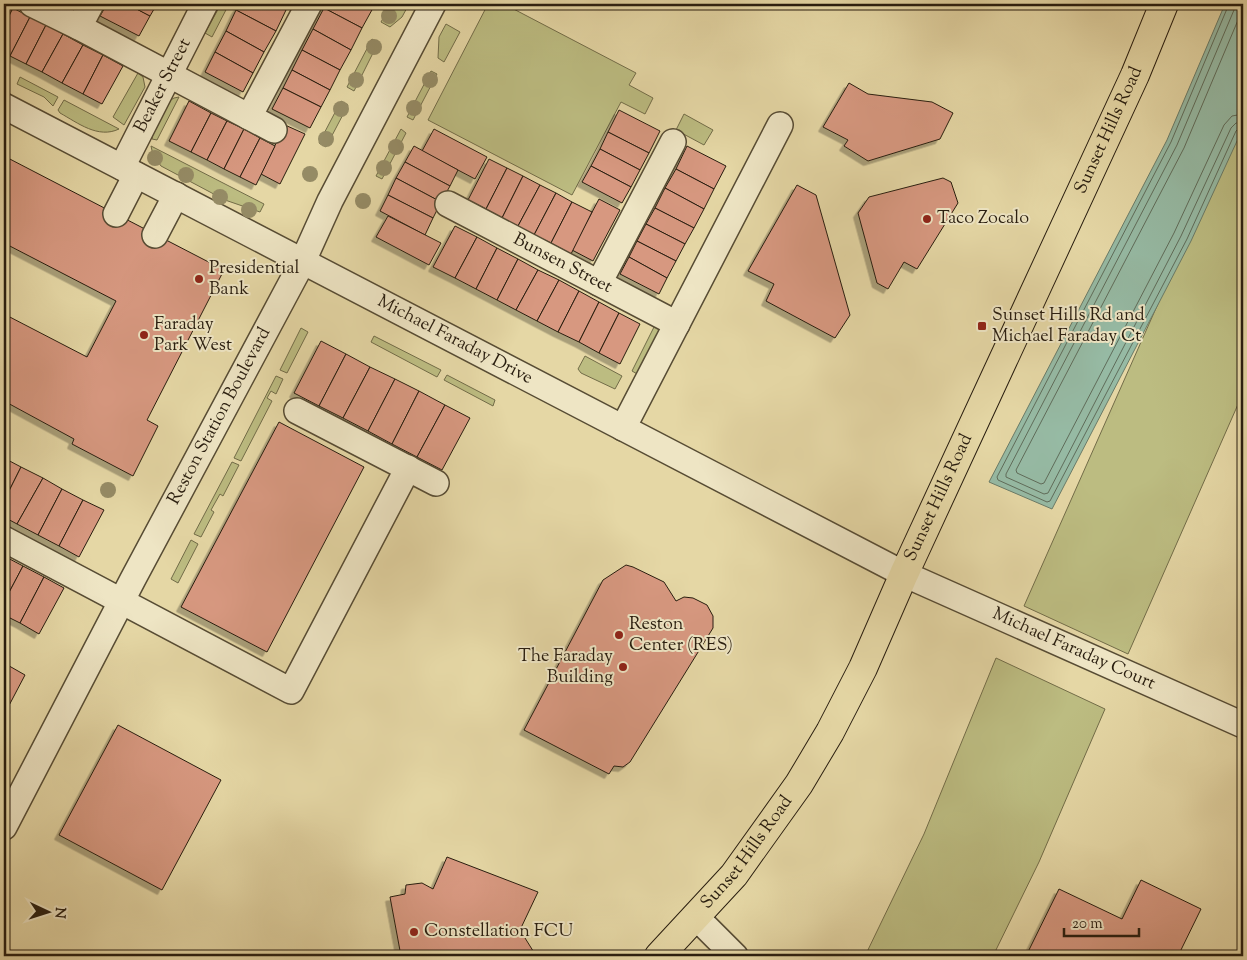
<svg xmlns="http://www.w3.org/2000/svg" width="1247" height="960" font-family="'Sorts Mill Goudy',serif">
	<defs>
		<filter id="shadow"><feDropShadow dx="-4.5" dy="4.5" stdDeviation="0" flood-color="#0004"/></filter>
	</defs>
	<rect width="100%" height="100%" fill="#e5d7a5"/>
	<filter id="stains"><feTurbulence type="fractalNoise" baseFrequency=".004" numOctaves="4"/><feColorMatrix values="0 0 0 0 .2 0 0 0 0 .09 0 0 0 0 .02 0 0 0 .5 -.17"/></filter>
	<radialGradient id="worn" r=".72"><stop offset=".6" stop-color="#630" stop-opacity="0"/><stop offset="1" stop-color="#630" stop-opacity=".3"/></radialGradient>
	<g fill="#bcbc81" stroke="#726c48">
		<polygon points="221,4 229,4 212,37 205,33"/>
		<polygon points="391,4 409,4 402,17 390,27 381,22"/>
		<polygon points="488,4 504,4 636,73 629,85 653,98 645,114 621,102 572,195 428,120"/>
		<polygon points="446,24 460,32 444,62 438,58 439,37"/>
		<polygon points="372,39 378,43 354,91 347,87"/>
		<polygon points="431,71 437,74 413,120 407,117"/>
		<polygon points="138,73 143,77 145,87 124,125 113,117"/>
		<polygon points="20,77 58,97 53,106 44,97 17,84"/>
		<polygon points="179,97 157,140 152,139 153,133 169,101 174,98"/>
		<path d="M64 100 119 129C98 139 78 123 60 113L58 110Z"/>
		<polygon points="341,101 348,105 326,147 319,143"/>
		<polygon points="1243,112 1243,393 1128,654 1024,606"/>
		<polygon points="684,114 713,130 704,145 676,130"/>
		<polygon points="401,129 406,133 382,179 376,176"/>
		<polygon points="151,146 264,204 260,212 225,200 161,166 153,155"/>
		<polygon points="655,325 659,328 661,332 639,375 632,371"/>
		<polygon points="301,328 308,332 287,373 280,370"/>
		<polygon points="374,336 441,370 437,377 371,342"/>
		<polygon points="585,356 622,376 615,389 581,373 578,369"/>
		<polygon points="447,375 495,400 493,406 444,380"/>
		<polygon points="276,376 283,379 276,394 271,391 267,398 272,401 241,461 234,458"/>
		<polygon points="232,462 239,465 223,496 220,494 211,510 214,512 201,537 194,534"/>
		<polygon points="191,540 198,544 178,583 171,579"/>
		<polygon points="996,658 1105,709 1039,862 993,956 865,956 924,834"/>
	</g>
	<polygon fill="#96baa4" stroke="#6a7b68" points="1225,4 1243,4 1243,128 1191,241 1052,509 989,482 1167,140"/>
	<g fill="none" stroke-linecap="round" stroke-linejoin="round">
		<g stroke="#5f6c5a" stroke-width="1">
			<polyline points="1229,4 1171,142 997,477 998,480 1047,502 1050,501 1187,239 1236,131 1239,128 1243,128"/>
			<polyline points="1235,4 1234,10 1177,145 1006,474 1006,477 1044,494 1048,493 1181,236 1231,128 1236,123 1243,122"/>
			<polyline points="1243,4 1241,13 1184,148 1016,470 1017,473 1041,484 1044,483 1174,233 1224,125 1232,116 1243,114"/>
		</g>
	</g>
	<g fill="#d79880" stroke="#281d0f" filter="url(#shadow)">
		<polygon points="4,4 13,8 4,26"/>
		<polygon points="107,4 127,4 150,16 139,36 100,16"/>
		<polygon points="127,4 157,4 150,16"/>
		<polygon points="240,4 273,4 286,10 276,31 236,10"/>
		<polygon points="326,4 364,4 373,8 362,28 324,8"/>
		<polygon points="13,8 30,17 10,56 4,52 4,26"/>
		<polygon points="324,8 362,28 351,50 313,29"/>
		<polygon points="236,10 276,31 264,52 226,31"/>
		<polygon points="30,17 46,25 26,64 10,56"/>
		<polygon points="46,25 63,34 42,72 26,64"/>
		<polygon points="313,29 351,50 340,70 302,50"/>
		<polygon points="226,31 264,52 253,73 215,52"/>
		<polygon points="63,34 83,45 62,83 42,72"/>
		<polygon points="83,45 103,55 83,94 62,83"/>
		<polygon points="302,50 340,70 330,90 292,70"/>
		<polygon points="215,52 253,73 243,92 205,72"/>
		<polygon points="103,55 123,66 102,104 83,94"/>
		<polygon points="292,70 330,90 321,107 283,88"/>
		<polygon points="849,83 868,94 932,102 953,113 940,139 868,161 844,146 848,140 823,127"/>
		<polygon points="283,88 321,107 310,128 272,109"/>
		<polygon points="189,101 211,113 191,152 169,141"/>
		<polygon points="619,110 660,131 649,153 608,132"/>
		<polygon points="211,113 227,121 207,160 191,152"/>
		<polygon points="227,121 244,129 224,169 207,160"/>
		<polygon points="285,125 305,134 280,184 261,174"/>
		<polygon points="244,129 260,138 240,177 224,169"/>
		<polygon points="434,129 487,157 475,179 422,151"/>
		<polygon points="608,132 649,153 640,170 600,149"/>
		<polygon points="260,138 275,146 256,185 240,177"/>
		<polygon points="414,146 458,170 450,186 405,162"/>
		<polygon points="687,146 726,166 714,189 676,169"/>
		<polygon points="600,149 640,170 631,187 591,166"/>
		<polygon points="4,156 224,270 147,420 158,426 133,476 72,444 74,439 4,401 4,314 87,357 116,301 4,243"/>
		<polygon points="489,159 507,168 486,209 468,200"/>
		<polygon points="405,162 450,186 441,202 396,178"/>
		<polygon points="591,166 631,187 622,203 582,182"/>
		<polygon points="507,168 523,176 502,218 486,209"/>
		<polygon points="676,169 714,189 704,209 665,188"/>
		<polygon points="523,176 540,185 518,226 502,218"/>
		<polygon points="396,178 441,202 433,218 388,195"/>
		<polygon points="943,178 951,182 958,203 917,269 904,262 888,289 877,283 858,213 869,197"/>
		<polygon points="540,185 556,193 534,235 518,226"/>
		<polygon points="797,185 816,195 850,315 835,338 766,301 774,284 748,271"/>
		<polygon points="665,188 704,209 694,228 655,208"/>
		<polygon points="556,193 572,202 551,243 534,235"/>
		<polygon points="388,195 433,218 425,235 380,211"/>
		<polygon points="599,199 620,210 593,261 572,250"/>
		<polygon points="572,202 592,212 571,254 551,243"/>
		<polygon points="655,208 694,228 685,244 646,224"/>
		<polygon points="388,216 441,243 429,265 376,237"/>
		<polygon points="646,224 685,244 676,261 637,241"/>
		<polygon points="455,226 477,237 455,278 433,267"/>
		<polygon points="477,237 497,248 476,289 455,278"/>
		<polygon points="637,241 676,261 667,278 629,257"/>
		<polygon points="497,248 518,259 497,300 476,289"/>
		<polygon points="629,257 667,278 659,294 620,274"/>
		<polygon points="518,259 538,270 516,310 497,300"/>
		<polygon points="538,270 559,280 537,321 516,310"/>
		<polygon points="559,280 579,291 558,332 537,321"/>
		<polygon points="579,291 599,302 579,342 558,332"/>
		<polygon points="599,302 619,313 599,353 579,342"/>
		<polygon points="619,313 640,324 620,364 599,353"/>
		<polygon points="321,341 346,354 319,406 294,393"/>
		<polygon points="346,354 370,367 343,418 319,406"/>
		<polygon points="370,367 395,379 368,431 343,418"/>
		<polygon points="395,379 419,391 392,444 368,431"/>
		<polygon points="419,391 445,405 417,457 392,444"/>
		<polygon points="445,405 470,418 442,470 417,457"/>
		<polygon points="279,422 364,467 267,652 181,607"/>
		<polygon points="4,458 21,467 4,501"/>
		<polygon points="21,467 43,478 17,524 4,517 4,501"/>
		<polygon points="43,478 62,489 38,535 17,524"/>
		<polygon points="62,489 83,500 59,546 38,535"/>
		<polygon points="83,500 104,510 79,557 59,546"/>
		<polygon points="4,556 23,566 4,602"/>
		<polygon points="626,565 633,567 664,582 676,601 684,597 693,598 707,605 713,616 713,628 630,762 623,767 614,766 609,774 524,730 603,580"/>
		<polygon points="23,566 44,577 20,623 4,615 4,602"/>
		<polygon points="44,577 64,588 39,634 20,623"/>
		<polygon points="4,663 25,675 4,715"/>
		<polygon points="118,725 221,780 162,890 59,835"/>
		<polygon points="447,857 538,892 520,930 535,954 532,956 401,956 390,897 405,894 406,885 422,883 433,889"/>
		<polygon points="1141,880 1201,909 1178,956 1026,956 1059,889 1122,919"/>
	</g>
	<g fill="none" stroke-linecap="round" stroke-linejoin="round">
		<defs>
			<g id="minor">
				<polyline points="32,4 79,27"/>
				<polyline points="91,4 79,27 274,130"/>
				<path id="s1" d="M4 106 904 574 1243 725"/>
				<polyline points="249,117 309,4"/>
				<path id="s2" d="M122 167 205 4"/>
				<path id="s3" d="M448 204 677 324"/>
				<polyline points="116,214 136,175"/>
				<polyline points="155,235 176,195"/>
				<polyline points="599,283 673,142"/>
				<polyline points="297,411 436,483"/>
				<polyline points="623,428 780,125"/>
				<polyline points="4,539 291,691 408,468"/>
				<path id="s4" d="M4 827 133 579 303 261 330 201 433 4"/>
				<polyline points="696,917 735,956"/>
			</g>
			<g id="major">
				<path id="s5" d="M659 956 734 875 799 784 830 732 863 668 904 574 1135 75 1164 4"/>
			</g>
		</defs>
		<use href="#minor" stroke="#574c34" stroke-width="28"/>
		<use href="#major" stroke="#281d0f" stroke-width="30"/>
		<use href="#minor" stroke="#eee5c4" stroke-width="25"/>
		<use href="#major" stroke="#e5d7a5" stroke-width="28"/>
	</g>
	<g fill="#958b65">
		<circle cx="389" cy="16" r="8"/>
		<circle cx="374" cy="47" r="8"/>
		<circle cx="356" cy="80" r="8"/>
		<circle cx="430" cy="80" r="8"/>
		<circle cx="414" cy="108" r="8"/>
		<circle cx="341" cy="109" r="8"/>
		<circle cx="326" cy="139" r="8"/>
		<circle cx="396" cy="147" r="8"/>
		<circle cx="155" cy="158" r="8"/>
		<circle cx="384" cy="168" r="8"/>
		<circle cx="310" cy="174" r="8"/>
		<circle cx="186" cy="175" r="8"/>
		<circle cx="220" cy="197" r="8"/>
		<circle cx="363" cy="201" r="8"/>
		<circle cx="249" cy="210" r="8"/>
		<circle cx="108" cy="490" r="8"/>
	</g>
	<g fill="#8f2418" stroke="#eee5c4" stroke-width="2">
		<circle cx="927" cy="219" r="5"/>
		<circle cx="199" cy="279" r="5"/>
		<rect x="977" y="321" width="10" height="10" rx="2.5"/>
		<circle cx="144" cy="335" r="5"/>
		<circle cx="619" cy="635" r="5"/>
		<circle cx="623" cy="667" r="5"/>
		<circle cx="414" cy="932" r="5"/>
	</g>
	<g text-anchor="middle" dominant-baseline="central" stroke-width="4" stroke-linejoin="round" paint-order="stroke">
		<g font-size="18" fill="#281d0f" stroke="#eee5c4">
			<text stroke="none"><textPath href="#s2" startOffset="91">Beaker Street</textPath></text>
			<text stroke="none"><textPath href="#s5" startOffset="946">Sunset Hills Road</textPath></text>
			<text stroke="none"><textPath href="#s3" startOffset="129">Bunsen Street</textPath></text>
			<text stroke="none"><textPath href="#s1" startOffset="508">Michael Faraday Drive</textPath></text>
			<text stroke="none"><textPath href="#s4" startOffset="464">Reston Station Boulevard</textPath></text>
			<text stroke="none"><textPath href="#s5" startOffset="541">Sunset Hills Road</textPath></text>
			<text stroke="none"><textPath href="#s1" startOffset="1200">Michael Faraday Court</textPath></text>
			<text stroke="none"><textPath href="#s5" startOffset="136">Sunset Hills Road</textPath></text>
		</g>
		<g font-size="18" fill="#281d0f" stroke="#eee5c4" text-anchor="start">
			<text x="937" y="219">Taco Zocalo</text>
			<text x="209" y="269">Presidential<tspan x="209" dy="21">Bank</tspan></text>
			<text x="992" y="316">Sunset Hills Rd and<tspan x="992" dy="21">Michael Faraday Ct</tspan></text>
			<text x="154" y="325">Faraday<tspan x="154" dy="21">Park West</tspan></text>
			<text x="629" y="625">Reston<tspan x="629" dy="21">Center (RES)</tspan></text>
			<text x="613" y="657" text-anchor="end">The Faraday<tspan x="613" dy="21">Building</tspan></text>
			<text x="424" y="932">Constellation FCU</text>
		</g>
	</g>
	<rect width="1247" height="960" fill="none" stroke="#e5d7a5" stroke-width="20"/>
	<rect x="5" y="5" width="1237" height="950" fill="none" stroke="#281d0f" stroke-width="2.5"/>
	<rect x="10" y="10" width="1227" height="940" fill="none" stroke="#281d0f"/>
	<g transform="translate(48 912) rotate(94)" stroke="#eee5c4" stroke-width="4" paint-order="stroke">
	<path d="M0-4L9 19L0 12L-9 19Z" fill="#281d0f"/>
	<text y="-8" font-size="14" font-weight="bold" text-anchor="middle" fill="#281d0f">N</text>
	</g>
	<path d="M1064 928v8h75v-8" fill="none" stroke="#281d0f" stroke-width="2.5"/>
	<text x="1072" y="928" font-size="15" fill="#281d0f" stroke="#eee5c4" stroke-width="4" paint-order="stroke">20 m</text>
	<rect width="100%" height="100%" filter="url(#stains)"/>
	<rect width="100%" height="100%" fill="url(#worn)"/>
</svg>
